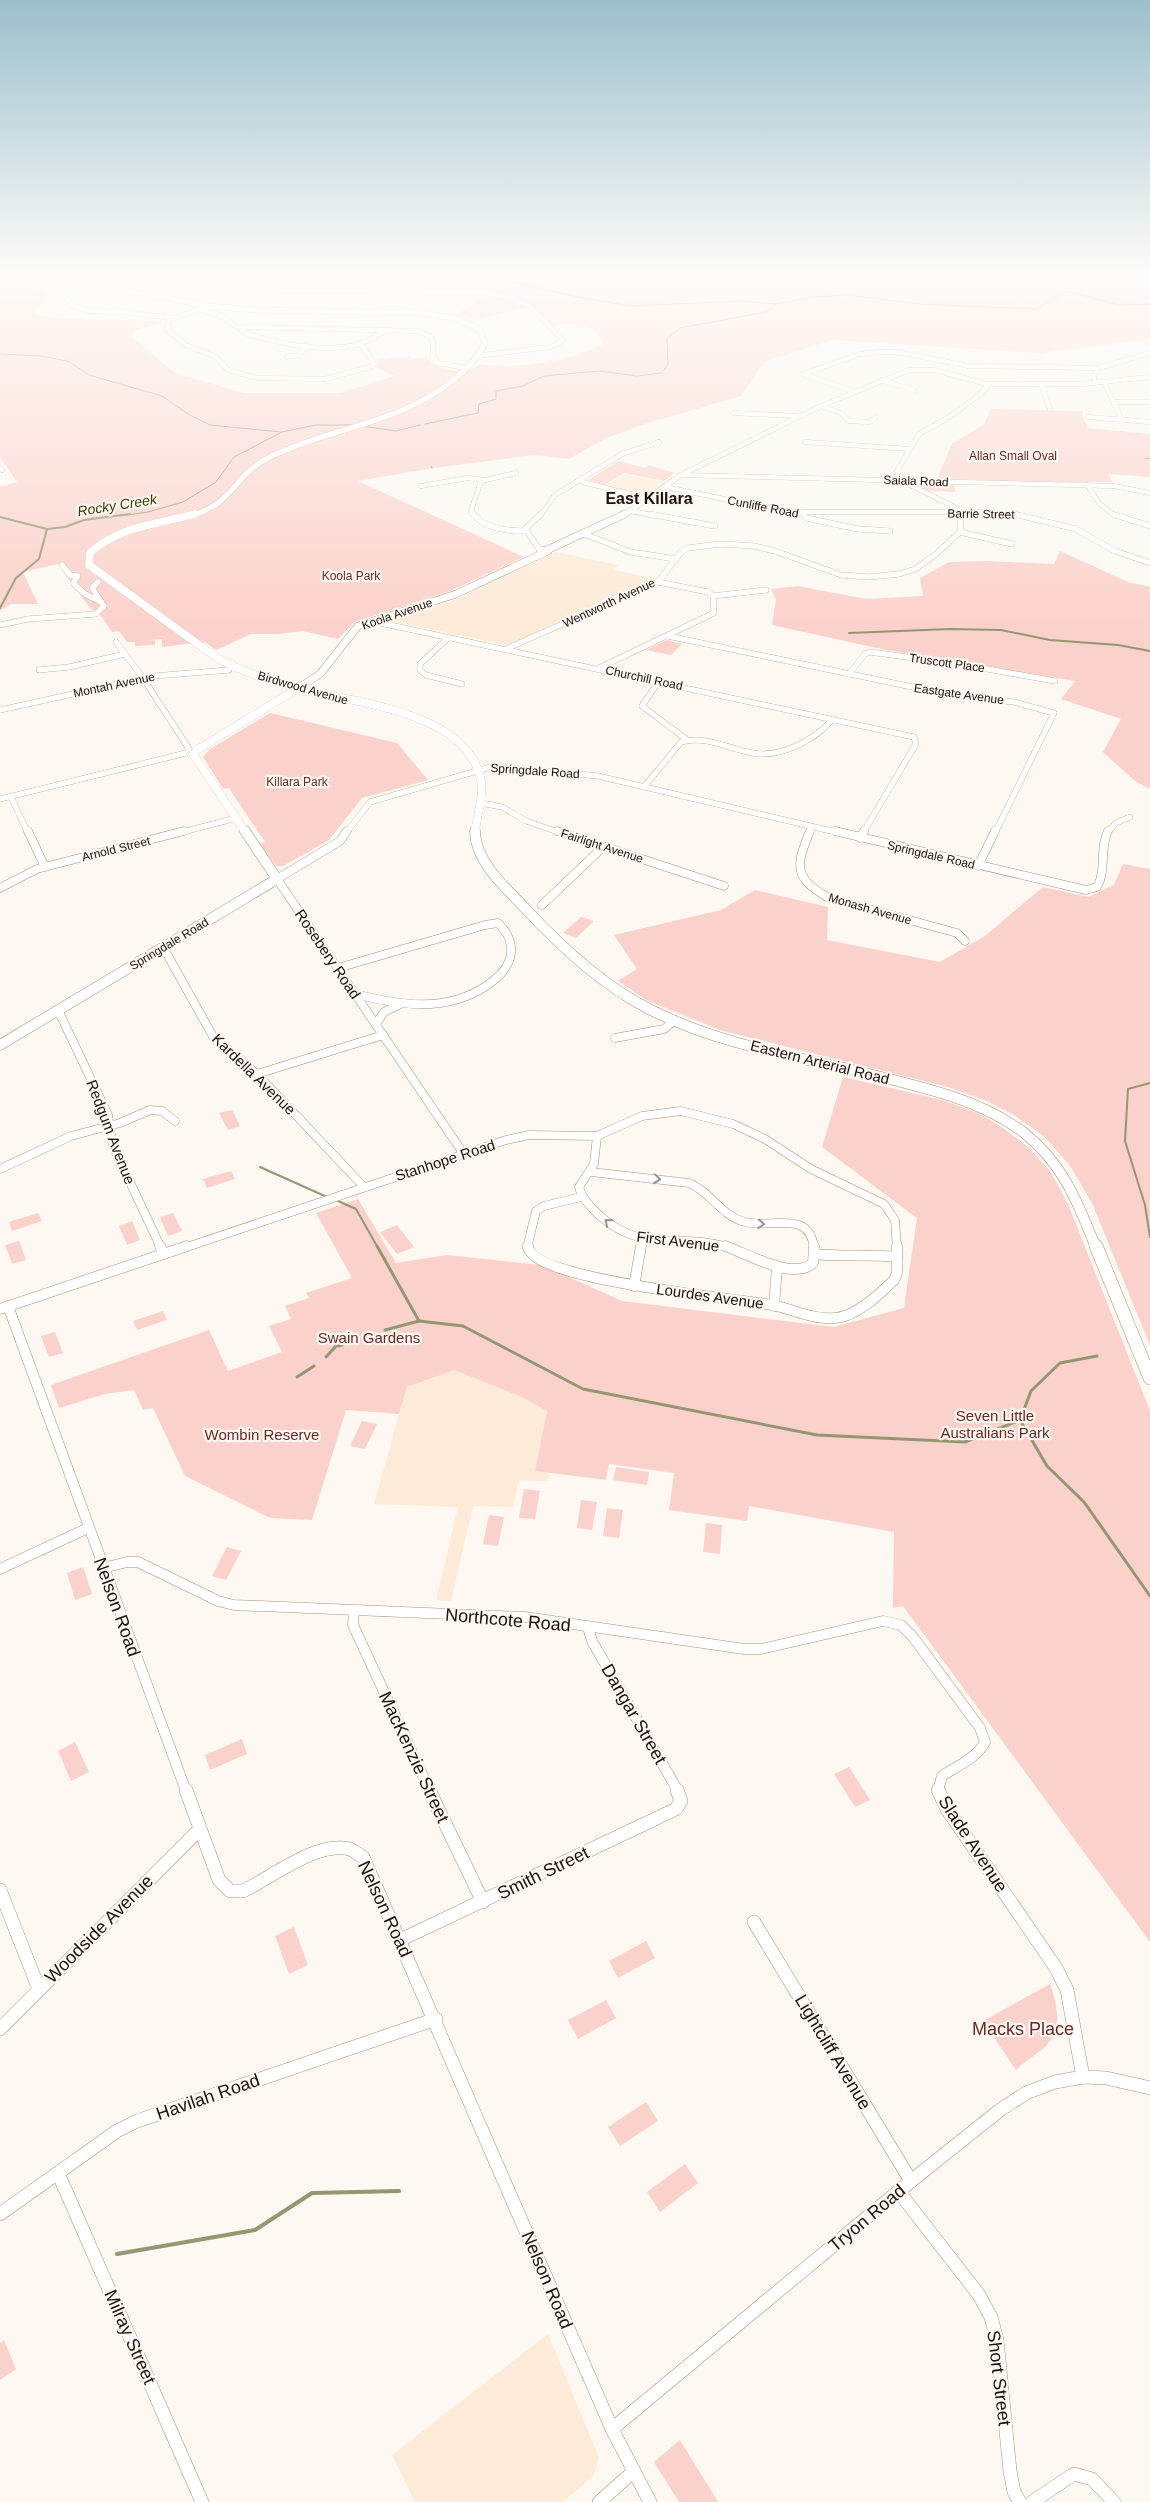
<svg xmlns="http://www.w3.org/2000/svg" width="1150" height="2502" font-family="Arial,sans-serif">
	<rect width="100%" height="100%" fill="#fdf8f2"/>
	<g fill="#fdebd7">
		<polygon points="624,474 628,474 666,483 651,494 645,495 605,486"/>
		<polygon points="555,552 618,565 613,570 653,578 510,644 502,644 391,621 391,619 450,602"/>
		<polygon points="454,1370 522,1397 547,1411 535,1470 549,1473 548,1481 519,1480 513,1507 473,1506 451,1601 436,1600 458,1507 374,1504 407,1387"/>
		<polygon points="548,2334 599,2458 594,2475 563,2502 415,2502 392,2455"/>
	</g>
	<g fill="#fbd2cb">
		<polygon points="81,273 147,273 107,283"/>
		<path d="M214 273H1150V339L1040 353 832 340 764 362 741 396 648 423 604 439 569 459 534 455 427 469 358 481 524 557 450 591 355 622 338 639 303 631 278 634H251L216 650 205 642 162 647V639L138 641 155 640V645L135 646V642H127L119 631 112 632 101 616 90 608 58 564 23 572 38 604H11L0 611V487L17 482 0 457V288L26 284 37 291 44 289 49 293 44 294 48 297 34 314C66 322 95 319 128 320 139 320 147 323 158 320L162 323 135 330 132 337 175 373 244 393H340L395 376 376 367 379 363 377 360 408 356 412 358H427C433 368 458 373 469 370 472 369 477 366 480 364 513 370 573 361 603 344 598 323 571 323 554 326L531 304 503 294 476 290H429L417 282H295Z"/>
		<polygon points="486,294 527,307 475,320 458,314"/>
		<polygon points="991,409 1082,411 1087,428 1150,434 1150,477 1109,474 1112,482 983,482 982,480 939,478 939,474 952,444 984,424"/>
		<polygon points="618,461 645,468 649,465 675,473 664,481 624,473 604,485 588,480"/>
		<polygon points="913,483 953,483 956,492 924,491"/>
		<polygon points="1060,551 1128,582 1150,587 1150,789 1135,781 1103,752 1121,719 1061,699 1075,681 886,650 772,625 776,600 771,589 798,586 866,599 923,596 920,578 949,562 987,561 1054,564"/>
		<polygon points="667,640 682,644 671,655 646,650"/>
		<polygon points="270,713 397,743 428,780 362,798 329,840 283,866 276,866 260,844 265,842 229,788 223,789 203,757 210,749"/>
		<polygon points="1123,864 1150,869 1150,1345 1092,1203 1070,1166 1045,1137 1014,1115 987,1101 948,1087 720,1030 646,1000 618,981 637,969 614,935 721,910 755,890 828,907 827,940 940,962 985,936 1043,887 1088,897 1114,885"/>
		<polygon points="581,917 594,921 576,938 563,933"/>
		<polygon points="843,1077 942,1100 980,1114 1003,1128 1028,1147 1050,1171 1068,1204 1150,1411 1150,1942 903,1606 893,1608 894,1532 749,1506 747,1521 669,1510 674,1473 609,1464 606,1480 535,1471 547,1411 522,1397 454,1370 407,1387 399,1414 346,1410 312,1520 270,1518 185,1476 153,1408 143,1410 134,1390 105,1394 59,1408 51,1385 209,1330 228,1371 282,1352 269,1326 291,1319 285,1306 309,1298 306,1293 352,1278 316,1213 358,1199 396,1263 447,1255 542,1265 622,1301 834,1327 904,1308 917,1218 822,1147"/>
		<polygon points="232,1110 240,1126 228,1130 219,1113"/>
		<polygon points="231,1171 235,1179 207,1188 203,1179"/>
		<polygon points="38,1213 42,1221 12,1231 9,1222"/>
		<polygon points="173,1213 182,1231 168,1236 160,1217"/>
		<polygon points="132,1221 140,1240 127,1245 119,1226"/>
		<polygon points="397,1225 414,1247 397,1254 380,1232"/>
		<polygon points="19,1241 26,1260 12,1264 5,1245"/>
		<polygon points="163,1311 167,1320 137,1330 133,1321"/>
		<polygon points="55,1332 63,1353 49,1357 41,1336"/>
		<polygon points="362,1421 377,1424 365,1449 350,1446"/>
		<polygon points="616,1467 649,1472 647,1485 613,1480"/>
		<polygon points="524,1489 540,1491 535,1519 519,1518"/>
		<polygon points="581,1500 597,1502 592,1530 577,1528"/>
		<polygon points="607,1508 623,1510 619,1538 603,1536"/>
		<polygon points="489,1515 504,1517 498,1546 483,1544"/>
		<polygon points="706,1523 722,1525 720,1554 703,1552"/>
		<polygon points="227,1547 241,1551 226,1580 212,1576"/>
		<polygon points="83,1567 92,1594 75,1600 67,1573"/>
		<polygon points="242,1739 247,1754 210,1770 205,1755"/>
		<polygon points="75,1742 89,1772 71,1781 58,1751"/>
		<polygon points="849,1767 870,1800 855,1807 834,1774"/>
		<polygon points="294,1927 308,1965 289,1974 275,1936"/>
		<polygon points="646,1941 655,1958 618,1978 609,1961"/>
		<path d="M1050 1984C1058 2007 1064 2034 1040 2051 1032 2057 1024 2062 1016 2070L983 2021Z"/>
		<polygon points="606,2000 616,2018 578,2039 568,2020"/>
		<polygon points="646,2102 658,2121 620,2146 608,2127"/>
		<polygon points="685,2164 698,2183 660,2212 647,2192"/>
		<polygon points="4,2340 16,2369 0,2380 0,2343"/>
		<polygon points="680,2440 718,2502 679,2502 654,2462"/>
	</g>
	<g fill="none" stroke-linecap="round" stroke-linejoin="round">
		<g stroke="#959672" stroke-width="1">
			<polyline points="402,273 505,280 577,297 631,306 741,301 775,304"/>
			<polyline points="0,354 40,356 68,361 89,375 162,396 188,414 210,425 281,432"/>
			<polyline points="425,424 478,413 479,404 496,399 496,391 523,386 544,376 599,371 637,376 661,373 668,365 667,339 680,328 761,313 771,309 775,304 814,297 848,295 919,304 1036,309 1067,291 1118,305 1150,304"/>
			<polyline points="362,426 396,431 420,425"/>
			<polyline points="1145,458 1150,459"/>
			<polyline points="431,466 432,468"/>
			<polyline points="120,516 148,512 183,502 216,482 234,457 282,432 315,425 354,425"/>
		</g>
		<g stroke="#959672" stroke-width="2">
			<polyline points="0,517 47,529"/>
			<polyline points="0,608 16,578 39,559 47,529 65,527 84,520 130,514"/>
			<polyline points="849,633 950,629 1001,630 1050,640 1118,645 1150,651"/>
			<polyline points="1150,1083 1128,1089 1125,1141 1145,1205 1150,1237"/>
			<polyline points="260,1167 327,1197"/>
			<polyline points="338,1201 356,1209 378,1248"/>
		</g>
		<g stroke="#959672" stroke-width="3">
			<polyline points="377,1246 419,1321"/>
			<polyline points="385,1330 419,1321 463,1326 583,1389 817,1435 965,1442 1020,1420"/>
			<polyline points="338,1346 342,1345"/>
			<polyline points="1097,1356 1060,1363 1031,1391 1020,1420 1047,1466 1084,1502 1150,1596"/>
			<polyline points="326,1357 336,1346"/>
			<polyline points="297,1377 314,1366"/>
		</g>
		<polyline stroke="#959672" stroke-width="4" points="117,2254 255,2230 312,2193 399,2191"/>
		<defs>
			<g id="minor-far4">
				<polyline points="208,306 169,320 167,330 186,345 216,357 228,370 257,378 325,379 370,367 374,363 360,343"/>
				<polyline points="201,310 220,315 237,327 419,331 431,337 433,343 433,357 438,363 466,368"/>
				<polyline points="172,318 124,312 90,311 72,306 68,300 80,292 154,274 284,291 482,292 515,299 531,307 562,339 560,343 550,347 476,356"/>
				<path d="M244 327 242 331 244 333C280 343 322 354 359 344 369 341 378 334 387 330"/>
				<polyline points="287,357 300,355 306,345"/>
				<polyline points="882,380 915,391"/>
				<polyline points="1104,382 1121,418"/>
				<polyline points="1095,383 1094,376 1098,368 1150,353"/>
				<polyline points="1041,384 1050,409"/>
				<polyline points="855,392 803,374 860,354 880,352 896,352 969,366 1098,368"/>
				<polyline points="1115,402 1150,402"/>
				<polyline points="821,406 841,413 849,421 870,422 876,417"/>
				<polyline points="733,413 797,416"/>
				<polyline points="1088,417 1150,422"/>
				<polyline points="805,442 910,449"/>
				<polyline points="0,468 2,470"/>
				<polyline points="681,475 821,406 909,370 934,370 987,384 1083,384 1150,377"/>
				<polyline points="681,475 1114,486 1150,493"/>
				<polyline points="579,481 648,499"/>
				<polyline points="1087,485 1099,503 1115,516"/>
				<polyline points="421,486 467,478 483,480"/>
				<polyline points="665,487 788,512 988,512 1025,516"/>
				<polyline points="631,511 656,516"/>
				<polyline points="802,513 804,516"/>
				<polyline points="961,513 953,506 900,480 897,471 919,434 946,419 974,399 984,391 987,384"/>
				<polyline points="474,516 471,511 481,481 516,473"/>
				<polyline points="540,516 555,495 622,454 659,442"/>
				<polyline points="961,516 961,513"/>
			</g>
			<g id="minor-far3">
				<path d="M473 514C485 529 507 531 525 531"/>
				<polyline points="649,514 715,526"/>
				<polyline points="803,514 806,518 858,529 890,531"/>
				<polyline points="1014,514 1076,529 1115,551 1150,563"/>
				<polyline points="1112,514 1150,526"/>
				<polyline points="960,532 1012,544"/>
				<polyline points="584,534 631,552 676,559"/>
				<polyline points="540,550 525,529 541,514"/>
				<polyline points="62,565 70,575 78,576 73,583 85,594 101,602"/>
				<polyline points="713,596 766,590"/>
				<polyline points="371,621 914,737 916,744 863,833"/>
				<polyline points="0,625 28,619 96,614 104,606 92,588 98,582"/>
				<polyline points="668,636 946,694 1014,702 1054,713 995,833"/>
				<polyline points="448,638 420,664 420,670 426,675 462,684"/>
				<polyline points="116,642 143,678 189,749"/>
				<polyline points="508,648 658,582 681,552 688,548 720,544 754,546 775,551 841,575 869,577 899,574 915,569 935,555 960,532 961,514"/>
				<polyline points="599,668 714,613 713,596 708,592 658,582"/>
				<polyline points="39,670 69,667 125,654"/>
				<polyline points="849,674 865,654 870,652 959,664 1055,681"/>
				<polyline points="659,681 642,706 686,739"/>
				<polyline points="0,710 154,676 229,670"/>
				<path d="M644 787 681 742C707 735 728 749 753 753 781 758 815 740 833 719"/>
				<polyline points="11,797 28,833"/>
				<polyline points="0,799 186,753"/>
				<polyline points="481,803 502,807 526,821 561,833"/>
				<polyline points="179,833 236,818"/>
				<polyline points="346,833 370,802 494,766 598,776 840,833"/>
				<polyline points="810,833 812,827"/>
				<polyline points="1107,833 1116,823 1130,817"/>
			</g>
			<g id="minor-far2">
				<polyline points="28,831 45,867"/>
				<polyline points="347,831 340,841 277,879 463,1153"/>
				<polyline points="557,831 724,886"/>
				<path d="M810 831C795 867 794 878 829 898L957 933 965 941"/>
				<path d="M835 831 1086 890 1097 887C1107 870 1099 849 1108 831"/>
				<polyline points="860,838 864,831"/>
				<polyline points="978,866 995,831"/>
				<polyline points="0,888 37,869 184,831"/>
				<polyline points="542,905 603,847"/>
				<polyline points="163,947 215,1040 257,1074 364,1187"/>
				<path d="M338 968 485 925 498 923C508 932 515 947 509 961 505 972 495 980 486 986 446 1013 399 1005 355 994"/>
				<polyline points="58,1010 108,1115 113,1146 161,1248"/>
				<polyline points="376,1024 384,1012 399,1005"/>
				<polyline points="615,1038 664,1029 675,1020"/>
				<polyline points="257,1074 383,1035"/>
				<path d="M597 1136 594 1164 579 1187C582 1199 590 1206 599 1215 645 1256 680 1231 729 1248"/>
				<polyline points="0,1169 71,1136 120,1123 150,1110 162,1111 175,1121"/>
				<path d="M591 1172 689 1183C711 1192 721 1216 745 1222 771 1229 810 1209 814 1248"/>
				<polyline points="184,1248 506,1140 529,1135 597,1136 642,1116 681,1111 733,1124 765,1139 811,1169 884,1204 895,1220 897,1248"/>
				<polyline points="527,1248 536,1211 544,1206 581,1197"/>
				<polyline points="641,1248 643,1238"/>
			</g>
			<g id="minor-far1">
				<polyline points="160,1246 164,1254"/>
				<path d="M528 1246C529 1280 739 1299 772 1305 793 1309 813 1320 835 1318 856 1317 880 1294 894 1280L897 1273V1246"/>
				<path d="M725 1246C748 1254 793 1281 813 1263L814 1246"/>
				<path d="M814 1254C842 1257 869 1254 897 1257"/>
				<polyline points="634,1286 641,1246"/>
				<polyline points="8,1306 186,1791"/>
				<polyline points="774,1306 777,1267"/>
				<polyline points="0,1309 187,1246"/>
				<path d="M103 1568 127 1562H138L218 1601 234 1605 525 1617 744 1649H761L883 1621 901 1625 913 1637 980 1728 985 1742C977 1758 957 1766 942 1776L938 1791"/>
				<polyline points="0,1569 88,1528"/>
				<polyline points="354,1611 353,1625 430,1791"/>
				<polyline points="588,1627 592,1641 678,1791"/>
			</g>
			<g id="minor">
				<path d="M186 1790 219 1880 230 1891H243C271 1878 318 1840 350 1849 354 1851 359 1855 363 1857L612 2429 650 2502"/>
				<polyline points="429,1790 483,1902"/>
				<polyline points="938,1790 947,1809 1056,1968 1067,1990 1083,2077"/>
				<polyline points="0,1890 39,1989"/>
				<polyline points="754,1922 911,2181"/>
				<polyline points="400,1940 676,1809 681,1801 677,1790"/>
				<polyline points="0,2029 199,1830"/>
				<polyline points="58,2173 202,2502"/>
				<polyline points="899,2192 979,2295 991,2317 997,2340 1010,2471 1014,2492 1020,2502"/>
				<polyline points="0,2214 117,2131 137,2121 436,2019"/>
				<polyline points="612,2429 911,2181 1000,2110 1026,2093 1055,2082 1083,2077 1106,2078 1150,2088"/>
				<polyline points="599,2502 633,2472"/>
				<polyline points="1032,2502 1074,2474 1092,2479 1114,2502"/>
			</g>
			<polyline id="tertiary-far1" points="623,516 681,475"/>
			<g id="tertiary">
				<polyline points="547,550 625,514"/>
				<polyline points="297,689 320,674 358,626 456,594 548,551 540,550 541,553"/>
			</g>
			<path id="secondary-far3" d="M69 273 103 286 208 306 257 310 424 313 458 319 480 330 485 343C479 357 468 368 456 378 401 424 331 427 268 458 233 476 234 504 190 516"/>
			<g id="secondary-far2">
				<path d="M195 514C159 524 119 526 90 553L89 565 217 658C242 671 268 681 295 688 350 702 463 710 480 776 485 796 477 813 475 833"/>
				<polyline points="197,750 297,689"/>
				<polyline points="193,754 246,833"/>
			</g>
			<g id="secondary-far1">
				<path d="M475 831C475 861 505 887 523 906 558 944 602 985 649 1009 713 1042 787 1055 857 1071 913 1085 976 1097 1023 1132 1063 1163 1078 1203 1096 1248"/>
				<polyline points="0,1045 277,879 245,831"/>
			</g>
			<polyline id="secondary" points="1096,1246 1150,1378"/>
		</defs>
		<use href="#minor-far4" stroke="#aa9379" stroke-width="5"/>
		<use href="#minor-far3" stroke="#aa9379" stroke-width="6"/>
		<use href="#minor-far2" stroke="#aa9379" stroke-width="9"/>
		<use href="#minor-far1" stroke="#aa9379" stroke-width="11"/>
		<use href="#minor" stroke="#aa9379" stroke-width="14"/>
		<use href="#tertiary-far1" stroke="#aa9379" stroke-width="5.5"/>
		<use href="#tertiary" stroke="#aa9379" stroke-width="8"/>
		<use href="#secondary-far3" stroke="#aa9379" stroke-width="6"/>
		<use href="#secondary-far2" stroke="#aa9379" stroke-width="8"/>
		<use href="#secondary-far1" stroke="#aa9379" stroke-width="11"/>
		<use href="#secondary" stroke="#aa9379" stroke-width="14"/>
		<use href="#minor-far4" stroke="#fff" stroke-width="4.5"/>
		<use href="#minor-far3" stroke="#fff" stroke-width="5.5"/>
		<use href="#minor-far2" stroke="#fff" stroke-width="8"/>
		<use href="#minor-far1" stroke="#fff" stroke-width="10"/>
		<use href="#minor" stroke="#fff" stroke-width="13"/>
		<use href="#tertiary-far1" stroke="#fff" stroke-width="5"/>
		<use href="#tertiary" stroke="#fff" stroke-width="7"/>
		<use href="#secondary-far3" stroke="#fff" stroke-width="5.5"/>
		<use href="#secondary-far2" stroke="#fff" stroke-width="8"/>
		<use href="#secondary-far1" stroke="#fff" stroke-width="10"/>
		<use href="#secondary" stroke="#fff" stroke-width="13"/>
	</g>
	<defs><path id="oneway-chevron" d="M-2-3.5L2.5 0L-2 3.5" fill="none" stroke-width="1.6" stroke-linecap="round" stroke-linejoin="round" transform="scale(1.25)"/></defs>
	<g stroke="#989490">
		<use href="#oneway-chevron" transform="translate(657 1179) rotate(6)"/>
		<use href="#oneway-chevron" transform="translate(608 1222) rotate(-140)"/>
		<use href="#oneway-chevron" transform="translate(761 1224) rotate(4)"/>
	</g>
	<linearGradient id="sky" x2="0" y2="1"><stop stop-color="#9bbfcb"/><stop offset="0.44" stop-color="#fefcf9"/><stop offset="1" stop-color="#fefcf9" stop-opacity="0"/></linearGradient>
	<rect width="1150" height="623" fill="url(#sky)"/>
	<g text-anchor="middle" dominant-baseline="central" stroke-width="4.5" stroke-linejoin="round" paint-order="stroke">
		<g font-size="12" fill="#6a2922" stroke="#fdf8f2">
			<text x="1013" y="456">Allan Small Oval</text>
			<text x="351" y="576">Koola Park</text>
			<text x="297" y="782">Killara Park</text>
		</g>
		<g font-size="12" fill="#1b1209" stroke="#fdf8f2">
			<text transform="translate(916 481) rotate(2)">Saiala Road</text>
			<text transform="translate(763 507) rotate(11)">Cunliffe Road</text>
			<text transform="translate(981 514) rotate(1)">Barrie Street</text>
			<text transform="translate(609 603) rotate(-25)">Wentworth Avenue</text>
			<text transform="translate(397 614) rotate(-19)">Koola Avenue</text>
			<text transform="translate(947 663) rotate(8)">Truscott Place</text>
			<text transform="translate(644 678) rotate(12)">Churchill Road</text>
			<text transform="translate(114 685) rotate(-12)">Montah Avenue</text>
			<text transform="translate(303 688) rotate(16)">Birdwood Avenue</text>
			<text transform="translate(959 694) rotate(8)">Eastgate Avenue</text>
			<text transform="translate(535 771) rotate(4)">Springdale Road</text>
			<text transform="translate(602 846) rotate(18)">Fairlight Avenue</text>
			<text transform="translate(116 849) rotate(-14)">Arnold Street</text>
			<text transform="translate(931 855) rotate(13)">Springdale Road</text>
			<text transform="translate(870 909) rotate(16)">Monash Avenue</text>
			<text transform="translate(169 944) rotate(-31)">Springdale Road</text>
		</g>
		<g font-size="14" font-style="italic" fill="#393e03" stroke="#fdf8f2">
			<text transform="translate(117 505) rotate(-9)">Rocky Creek</text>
		</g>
		<g font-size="15" fill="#1b1209" stroke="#fdf8f2">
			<text transform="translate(328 954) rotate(56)">Rosebery Road</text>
			<text transform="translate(820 1062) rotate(14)">Eastern Arterial Road</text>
			<text transform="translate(254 1074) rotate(44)">Kardella Avenue</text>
			<text transform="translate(111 1132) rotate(69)">Redgum Avenue</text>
			<text transform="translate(445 1160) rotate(-18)">Stanhope Road</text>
			<text transform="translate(678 1241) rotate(7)">First Avenue</text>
			<text transform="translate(710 1296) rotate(8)">Lourdes Avenue</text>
		</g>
		<g font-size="15" fill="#6a2922" stroke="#fdf8f2">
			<text x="369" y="1337">Swain Gardens</text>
			<text x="995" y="1415">Seven Little<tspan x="995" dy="17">Australians Park</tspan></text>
			<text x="262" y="1434">Wombin Reserve</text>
		</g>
		<g font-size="16" font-weight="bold" fill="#1b1209" stroke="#fdf8f2">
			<text x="649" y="498">East Killara</text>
		</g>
		<g font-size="18" fill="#1b1209" stroke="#fdf8f2">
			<text transform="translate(117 1607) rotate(70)">Nelson Road</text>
			<text transform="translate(508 1620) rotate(5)">Northcote Road</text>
			<text transform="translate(634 1714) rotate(60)">Dangar Street</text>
			<text transform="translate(414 1757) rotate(65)">MacKenzie Street</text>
			<text transform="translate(973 1844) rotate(57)">Slade Avenue</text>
			<text transform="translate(543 1873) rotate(-26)">Smith Street</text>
			<text transform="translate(385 1909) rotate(65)">Nelson Road</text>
			<text transform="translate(99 1929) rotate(-45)">Woodside Avenue</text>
			<text transform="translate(833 2052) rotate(59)">Lightcliff Avenue</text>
			<text transform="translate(208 2097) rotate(-19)">Havilah Road</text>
			<text transform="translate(867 2218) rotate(-40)">Tryon Road</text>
			<text transform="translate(547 2280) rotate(67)">Nelson Road</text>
			<text transform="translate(130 2337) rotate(66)">Milray Street</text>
			<text transform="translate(999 2378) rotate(83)">Short Street</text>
		</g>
		<g font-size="18" fill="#6a2922" stroke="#fdf8f2">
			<text x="1023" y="2029">Macks Place</text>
		</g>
	</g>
</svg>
